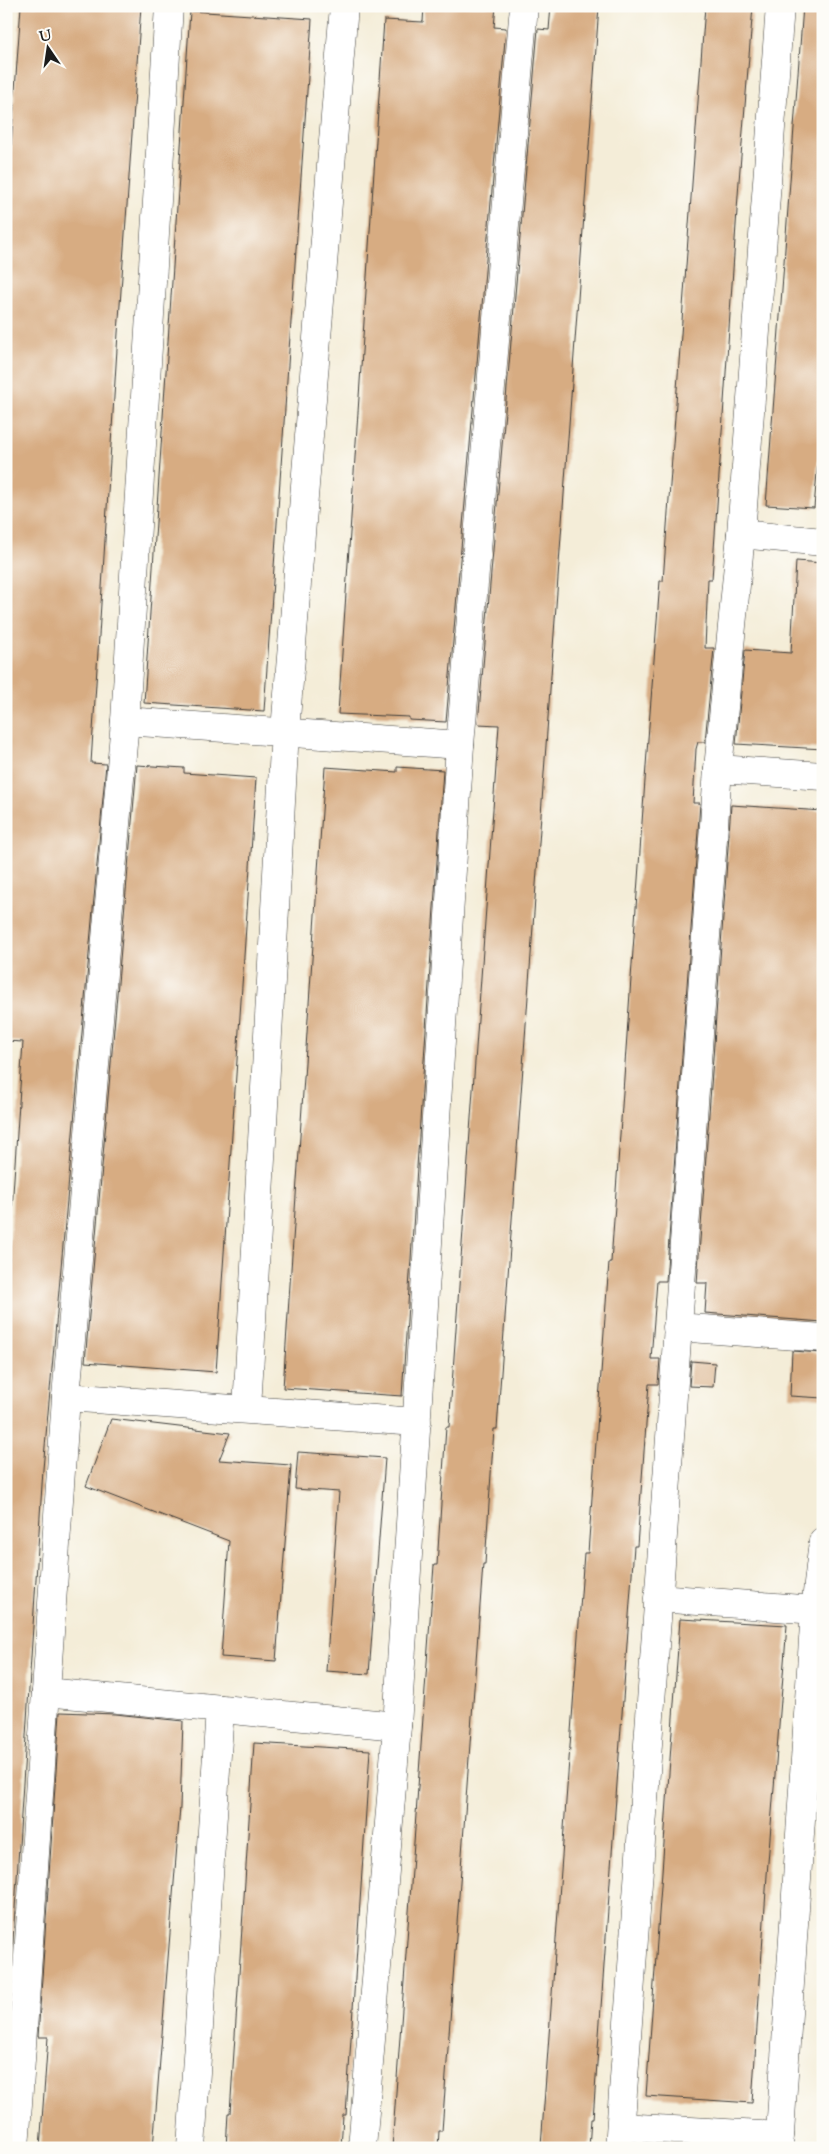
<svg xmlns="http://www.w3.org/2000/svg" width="829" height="2154" font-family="'Sorts Mill Goudy',serif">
	<rect width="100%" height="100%" fill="#fdfcf7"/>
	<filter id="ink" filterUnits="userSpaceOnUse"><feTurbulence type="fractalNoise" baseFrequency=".02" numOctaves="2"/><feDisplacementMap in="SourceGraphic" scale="10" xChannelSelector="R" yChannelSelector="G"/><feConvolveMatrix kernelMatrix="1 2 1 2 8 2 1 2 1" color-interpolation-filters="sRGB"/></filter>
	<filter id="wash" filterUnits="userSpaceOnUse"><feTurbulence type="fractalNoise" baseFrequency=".0096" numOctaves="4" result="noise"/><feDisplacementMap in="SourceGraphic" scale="20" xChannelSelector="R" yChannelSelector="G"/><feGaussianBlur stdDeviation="1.12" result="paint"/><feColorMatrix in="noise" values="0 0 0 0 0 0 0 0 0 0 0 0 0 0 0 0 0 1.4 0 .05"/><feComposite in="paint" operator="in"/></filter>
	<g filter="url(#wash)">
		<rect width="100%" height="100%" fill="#f4edd8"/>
		<g id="blocks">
			<g fill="#d7ac82">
				<polygon points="21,6 141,6 118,333 91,763 106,764 43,1469 7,2035 6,1300 23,1042 6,1041 6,216"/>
				<polygon points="424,6 496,6 494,27 506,28 446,722 409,720 409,717 338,714 384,20 423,22"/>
				<polygon points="551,6 599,6 497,1429 494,1429 485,1564 483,1564 442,2131 439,2131 438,2148 392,2148 434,1565 437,1565 446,1427 449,1427 499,725 478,724 538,29 549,30"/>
				<polygon points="705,6 753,6 739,181 712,579 708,579 705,648 714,648 705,742 698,742 696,749 693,803 700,803 666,1281 657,1281 651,1359 660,1359 658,1384 649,1384 637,1546 634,1546 593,2119 591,2119 589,2148 541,2146 584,1553 588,1553 609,1262 611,1262 647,752 660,581 663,581"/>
				<polygon points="803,6 823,6 823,402 814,508 766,505"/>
				<polygon points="190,11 312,19 264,711 144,703"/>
				<polygon points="796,561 823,563 823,749 736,744 745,650 791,653"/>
				<polygon points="137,765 184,768 184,773 256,778 216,1372 85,1362"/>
				<polygon points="325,767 397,772 397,767 443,770 402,1396 283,1388"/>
				<polygon points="731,805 823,811 823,1322 705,1313 707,1283 697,1283"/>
				<polygon points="792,1351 823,1353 823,1398 790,1396"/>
				<polygon points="691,1361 715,1363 713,1387 689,1386"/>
				<polygon points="111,1419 230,1433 219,1460 291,1465 276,1661 221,1657 229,1541 86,1486"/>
				<polygon points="298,1452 385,1458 369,1674 326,1671 339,1492 295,1489"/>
				<polygon points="680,1619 787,1625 767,1875 752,2103 646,2096"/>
				<polygon points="60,1712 115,1714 183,1721 180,1807 153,2148 40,2148 48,2037 38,2037"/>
				<polygon points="254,1743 370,1750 346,2115 343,2115 341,2148 226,2148 228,2113 230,2113"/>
			</g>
		</g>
	</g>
	<g filter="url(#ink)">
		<use href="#blocks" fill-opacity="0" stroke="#3c3b38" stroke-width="1"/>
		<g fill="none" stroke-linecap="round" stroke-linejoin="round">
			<defs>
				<g id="minor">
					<polyline points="741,534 823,542"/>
					<polyline points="125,721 460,745"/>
					<polyline points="718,769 823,776"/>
					<polyline points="677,1327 823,1338"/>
					<polyline points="66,1397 417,1422"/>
					<polyline points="247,1409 285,731 344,6"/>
					<polyline points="658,1598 815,1610"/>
					<polyline points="46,1692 397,1726"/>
					<polyline points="621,2127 780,2136"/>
					<polyline points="15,2148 66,1397 125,721 169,6"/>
					<polyline points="191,2148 220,1709"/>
					<polyline points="362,2148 397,1726 460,745 524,6"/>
					<polyline points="619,2148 718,769 741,534 780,6"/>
					<polyline points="779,2148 815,1610 823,1541"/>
				</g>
			</defs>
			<use href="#minor" stroke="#3c3b38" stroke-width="29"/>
			<use href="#minor" stroke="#fff" stroke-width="28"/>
		</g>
	</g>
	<rect width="829" height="2154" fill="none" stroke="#fdfcf7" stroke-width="25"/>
	<g transform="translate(48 48) rotate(347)" stroke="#fdfcf7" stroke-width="4" paint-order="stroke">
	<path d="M0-4L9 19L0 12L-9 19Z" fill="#1c1c1c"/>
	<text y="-8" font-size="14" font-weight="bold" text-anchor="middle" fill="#1c1c1c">U</text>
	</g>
</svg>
